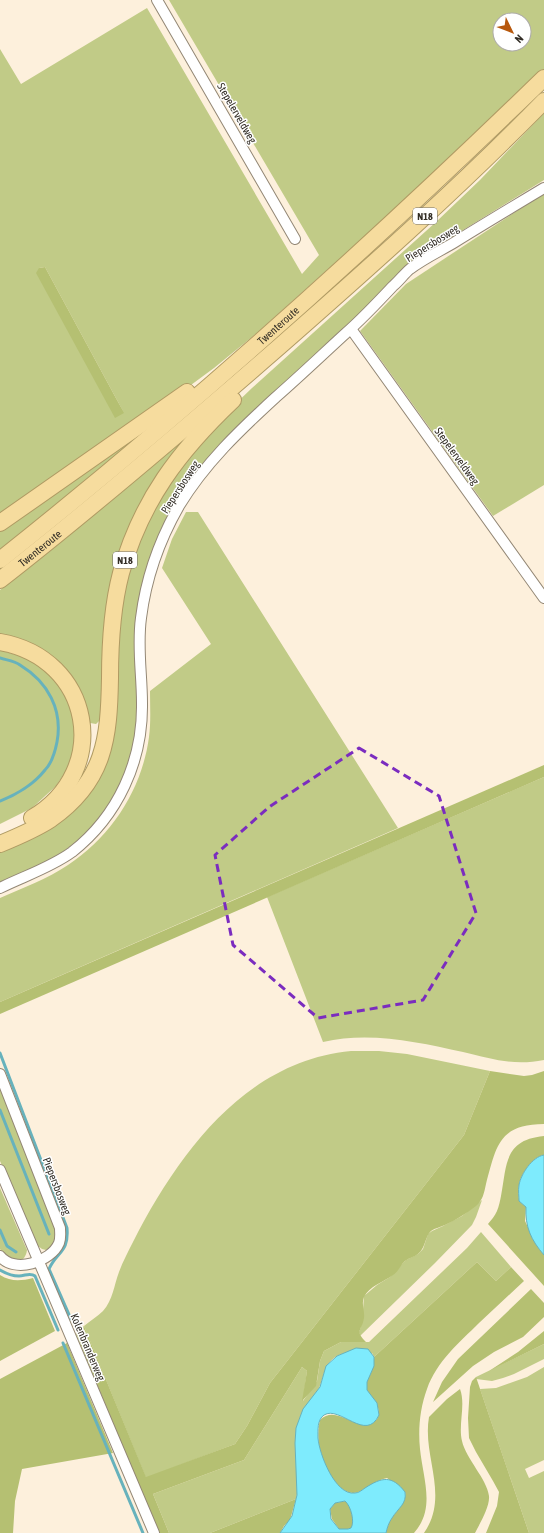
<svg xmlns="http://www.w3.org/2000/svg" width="544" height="1533" font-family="'Asap Condensed',sans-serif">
	<rect width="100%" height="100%" fill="#fdf0dc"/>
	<g fill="#c1cb87" fill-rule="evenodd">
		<path d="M169 0H544V72L382 225 327 270 257 333 214 368 157 410 0 519V49L21 84 147 8 302 274 319 255ZM500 20H524V44H500ZM45 267 124 413 39 268Z"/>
		<polygon points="544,113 544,180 413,261 361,313 201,467 146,578 139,722 128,772 103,814 87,833 71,846 55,857 0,884 0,852 8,848 104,761 119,624 126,580 145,518 199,439 252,388 436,222 480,180"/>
		<polygon points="544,193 544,485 493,516 360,331 406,284"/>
		<polygon points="168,415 0,553 0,527"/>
		<polygon points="186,437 188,439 132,528 101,719 96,724 90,723 87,720 77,693 0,637 0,590"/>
		<path d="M186 512H198L398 828 0 1002V898C23 888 47 879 68 865 112 836 142 789 149 737 151 722 150 707 150 691L211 644 162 568 172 539Z"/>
		<polygon points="0,650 36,661 55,678 67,695 75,717 77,742 70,765 56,786 32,808 0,824"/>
		<path d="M544 777V1060C514 1066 492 1059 463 1052 418 1042 369 1031 323 1042L267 897Z"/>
		<path d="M351 1051H379L407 1054 490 1071 464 1135 270 1383 247 1426 235 1444 146 1478 84 1326C90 1321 98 1316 103 1311 113 1300 114 1285 119 1272 123 1261 128 1252 133 1242 178 1154 245 1061 351 1051Z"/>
		<polygon points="0,1084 55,1225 57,1238 50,1248 46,1250 42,1249 38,1246 27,1224 0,1161"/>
		<path d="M0 1188 27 1250C26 1257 23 1260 18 1262L3 1254 0 1249Z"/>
		<polygon points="482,1200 476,1217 472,1225 435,1263 360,1336 359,1332 362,1323 364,1296 377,1285 390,1277 406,1260 418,1254 423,1249 428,1234 432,1231 443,1226 462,1216"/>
		<path d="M481 1232 511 1267 496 1281 477 1262 374 1357 372 1353C354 1353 336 1348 326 1368 323 1374 322 1381 319 1388 311 1404 301 1408 297 1428 291 1451 302 1476 296 1499L210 1533H169L153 1494 244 1460 302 1367 307 1371 303 1401 317 1381 320 1361 324 1351 341 1342H369L467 1248Z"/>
		<polygon points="544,1344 544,1359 514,1374 503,1378 492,1381 476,1379 476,1377"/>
		<polygon points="544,1367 544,1460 525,1469 529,1478 544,1471 544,1533 529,1533 480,1389 496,1388 527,1377"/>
	</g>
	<g fill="#b5c072">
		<polygon points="45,267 124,413 115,418 36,273 39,268"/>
		<polygon points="544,765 544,777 0,1014 0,1002"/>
		<path d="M490 1071 524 1076 532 1075 544 1071V1124C498 1124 496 1148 486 1184 484 1193 483 1200 476 1206 467 1213 456 1220 445 1225 441 1227 435 1228 431 1231 425 1236 426 1247 418 1254 414 1257 409 1258 405 1261 400 1266 398 1272 393 1275 384 1282 369 1286 364 1297 361 1304 365 1311 364 1318 362 1331 354 1330 366 1342H341L324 1351 320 1361 316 1386 302 1401 307 1371 302 1367 244 1460 153 1494 169 1533H159L76 1334 84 1326 146 1477 235 1444 247 1426 270 1383 464 1135Z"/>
		<path d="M544 1136V1155C532 1157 521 1174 519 1185 518 1191 519 1196 519 1201L526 1207 525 1221 537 1246 544 1255V1286L488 1224C491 1220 495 1216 497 1211 499 1206 500 1201 501 1196 507 1164 504 1140 544 1136Z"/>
		<path d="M477 1262 496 1281 511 1267 524 1281C509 1295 494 1309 479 1323 459 1343 437 1361 427 1389 420 1408 418 1429 420 1449 423 1479 436 1508 414 1533H386C387 1528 389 1522 392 1518 397 1509 407 1503 405 1492L387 1478C374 1480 363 1493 353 1493 336 1493 320 1459 319 1445 318 1437 318 1428 320 1420 336 1404 353 1430 372 1423 375 1422 377 1419 378 1417 382 1400 366 1398 366 1386 366 1377 375 1369 374 1357Z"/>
		<path d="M0 1275C11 1282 21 1281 33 1278L55 1331 0 1361Z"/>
		<polygon points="531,1289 544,1303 544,1317 523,1337 494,1352 473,1366 433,1402 442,1382 458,1359"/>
		<polygon points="544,1331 544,1344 489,1371 518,1352"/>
		<polygon points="67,1343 113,1453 22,1469 15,1501 13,1533 0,1533 0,1379"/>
		<polygon points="476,1377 529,1533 486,1533 497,1506 499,1492 493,1481 476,1452 469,1438 468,1418 470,1387 472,1381"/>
		<path d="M460 1389C466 1405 458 1424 462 1441 466 1459 487 1479 489 1496 490 1507 480 1523 475 1533H424C450 1495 422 1457 429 1417L447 1399Z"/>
		<polygon points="296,1499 290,1520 284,1526 280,1533 210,1533"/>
		<path d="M346 1501C351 1506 355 1522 351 1528L348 1529H339L332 1519 330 1509 335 1503Z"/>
	</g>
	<g fill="#7eebfd" stroke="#67b2bc" fill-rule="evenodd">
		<path d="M544 1155V1255C531 1240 525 1227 526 1207L519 1201C519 1196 518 1191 519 1185 521 1174 532 1157 544 1155Z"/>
		<path d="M356 1348 368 1349 374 1357V1366L367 1382V1390L377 1403 379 1415C366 1443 340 1405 324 1415 317 1420 318 1430 318 1438 319 1453 335 1496 355 1493 359 1493 362 1490 365 1488 382 1477 392 1475 405 1492 407 1504 398 1508 392 1518 389 1522 387 1528 386 1533H280L292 1516 297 1495 295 1443 296 1428 303 1409 320 1387 326 1366 337 1356ZM345 1501C351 1506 355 1522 351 1528L348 1529H339L331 1519 330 1509 335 1503Z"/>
	</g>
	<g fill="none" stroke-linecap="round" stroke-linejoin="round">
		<g stroke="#67b2bc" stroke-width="3">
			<path d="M0 658C6 660 15 661 20 665 48 682 63 710 57 742 55 752 52 763 45 770 34 784 16 795 0 801"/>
			<path d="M0 1053 67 1228C69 1253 57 1251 49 1269L71 1319"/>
			<polyline points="0,1110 49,1234"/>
			<polyline points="0,1230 7,1246 16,1252"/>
			<path d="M0 1270C5 1273 13 1276 19 1276 25 1276 30 1272 35 1276L58 1330"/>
			<polyline points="63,1343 143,1533"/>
		</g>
		<defs>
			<g id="minor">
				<polyline points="157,0 295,239"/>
				<polyline points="351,329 544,598"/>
				<path d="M0 888C24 876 50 868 72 852 118 816 143 761 142 703 142 674 137 647 141 618 146 578 159 541 179 506 205 463 240 430 276 397 300 376 323 354 346 333 363 318 378 302 393 286 399 281 404 274 410 269 423 259 440 251 455 242 484 224 514 206 544 188"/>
				<path d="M0 1074 60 1228C60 1233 61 1238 59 1243 51 1262 14 1274 0 1256"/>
				<polyline points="0,1170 154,1533"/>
			</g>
			<g id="trunk">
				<polyline points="0,523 187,392"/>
				<path id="s1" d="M0 560C190 409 370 247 544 78"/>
				<path id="s2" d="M0 580C96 505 188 426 280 346 370 267 460 187 544 101"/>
				<path d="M0 642C92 658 113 770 32 818"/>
				<path d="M0 844C17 837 36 829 51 819 105 781 109 738 110 678 110 643 112 607 121 573 141 501 179 451 233 400"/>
			</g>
		</defs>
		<use href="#minor" stroke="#938775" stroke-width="12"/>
		<use href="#trunk" stroke="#af9a63" stroke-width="18"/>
		<use href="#minor" stroke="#fff" stroke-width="10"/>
		<use href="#trunk" stroke="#f6dc9e" stroke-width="16"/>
	</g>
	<path fill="none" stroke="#7b2cbf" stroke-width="3" stroke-dasharray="8 5" stroke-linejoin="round" d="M359 748 439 796 476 913 423 1000 318 1018 233 945 215 855 269 807Z"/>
	<g text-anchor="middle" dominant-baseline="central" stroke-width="3" stroke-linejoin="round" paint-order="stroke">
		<g fill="#fff" stroke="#706c66" stroke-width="1">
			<rect x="413" y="208" width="24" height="16" rx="3"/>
			<rect x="113" y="552" width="24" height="16" rx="3"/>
		</g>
		<g font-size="10" font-weight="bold" fill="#322d25">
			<text x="425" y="216">N18</text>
			<text x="125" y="560">N18</text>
		</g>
		<g font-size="11" fill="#322d25" stroke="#fff">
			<text transform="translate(237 113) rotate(60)">Stepelerveldweg</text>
			<text transform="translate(432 243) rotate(-32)">Piepersbosweg</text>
			<text stroke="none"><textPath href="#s1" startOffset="364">Twenteroute</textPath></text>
			<text transform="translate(457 456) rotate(54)">Stepelerveldweg</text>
			<text transform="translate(180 487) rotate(-57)">Piepersbosweg</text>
			<text stroke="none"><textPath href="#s2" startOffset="51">Twenteroute</textPath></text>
			<text transform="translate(57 1186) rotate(69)">Piepersbosweg</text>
			<text transform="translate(88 1347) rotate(67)">Kolenbranderweg</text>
		</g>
	</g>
	<g transform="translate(512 32) rotate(133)"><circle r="19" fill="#ffffff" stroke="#adaba8"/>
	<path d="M0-3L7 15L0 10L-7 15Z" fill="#b7580d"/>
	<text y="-6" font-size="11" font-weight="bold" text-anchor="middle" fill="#322d25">N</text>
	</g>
</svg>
